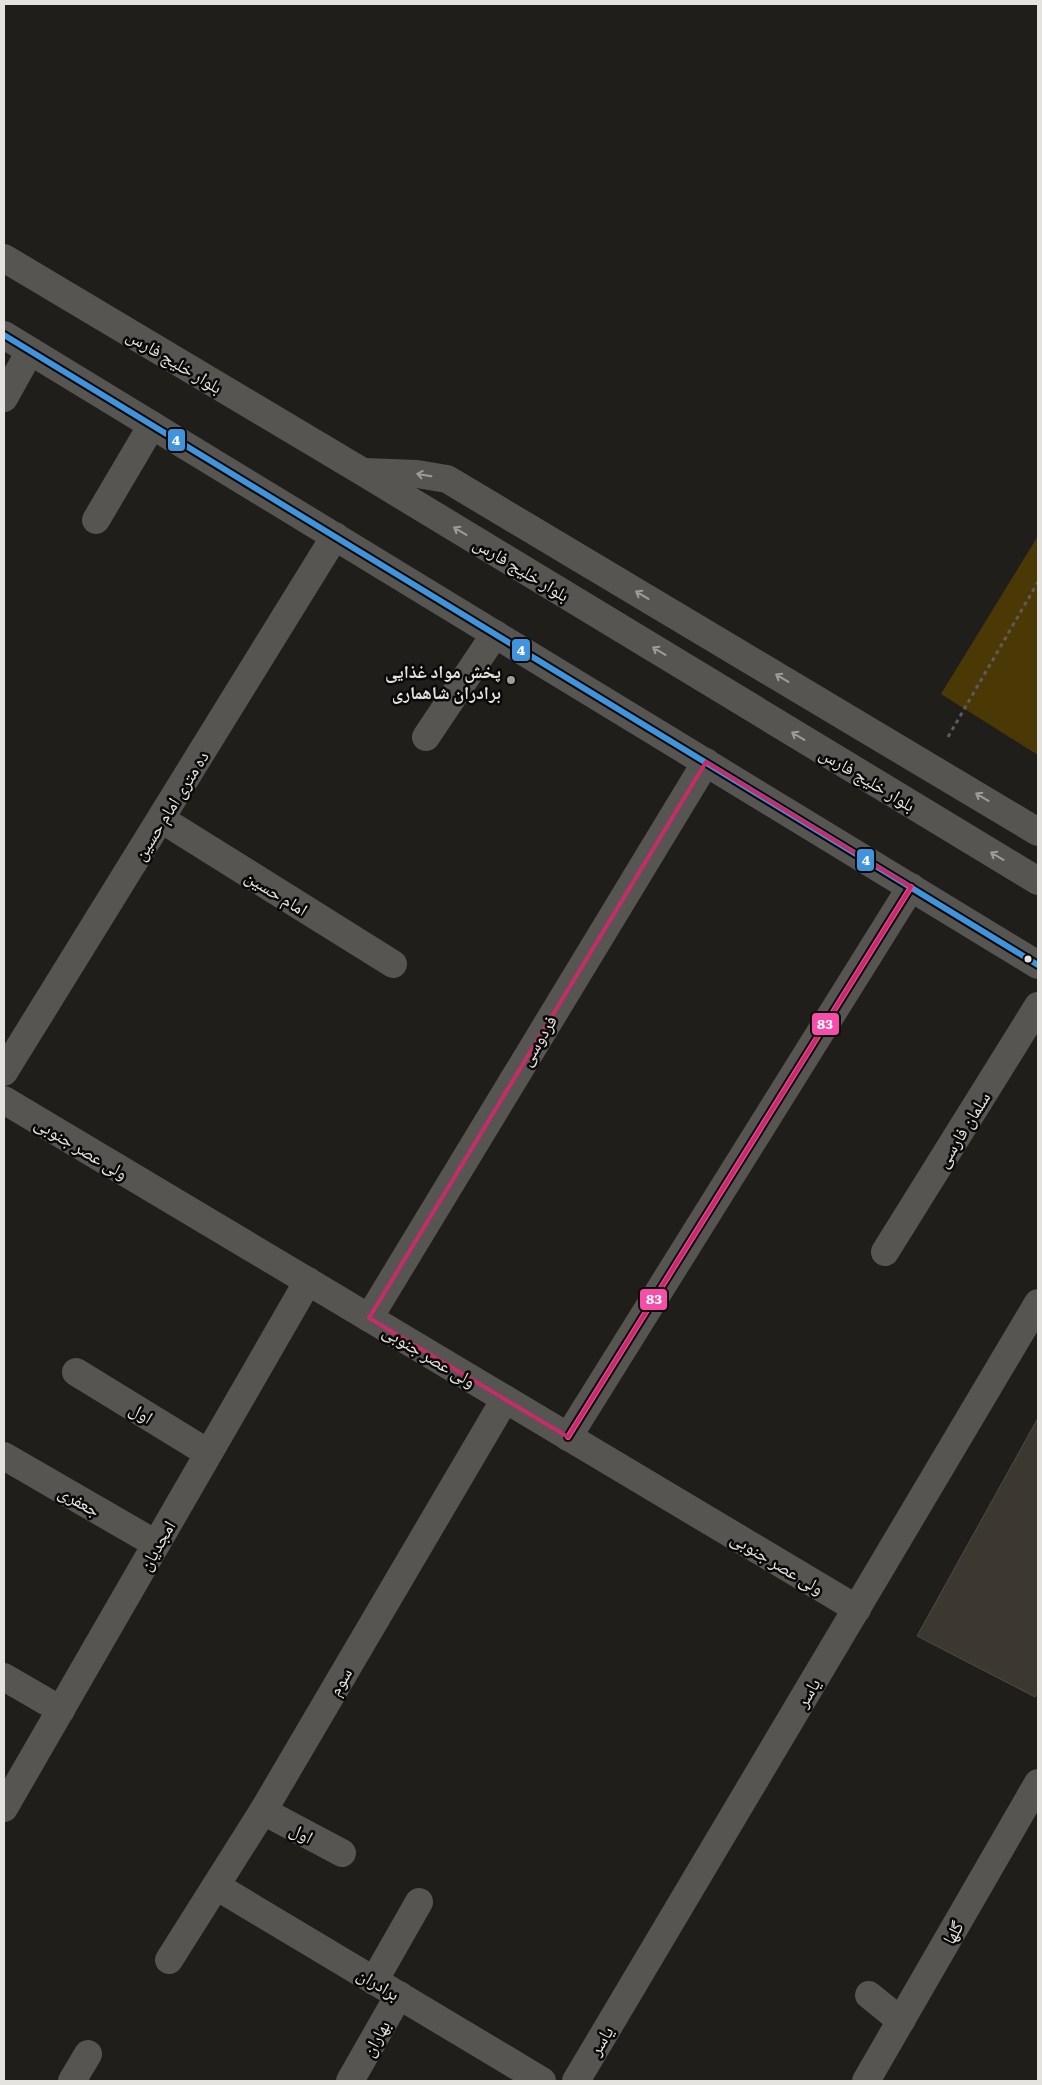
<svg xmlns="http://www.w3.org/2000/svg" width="1042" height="2085" font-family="Literata,'Noto Naskh Arabic',serif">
	<rect width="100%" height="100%" fill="#201e1b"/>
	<polygon fill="#4b3905" points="1038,536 1038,755 941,694"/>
	<polygon fill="#3c3830" stroke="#4c4b49" points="1038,1418 1038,1691 1035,1697 917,1636"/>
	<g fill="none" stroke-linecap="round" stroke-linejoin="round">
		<polyline stroke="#5c5b59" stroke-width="3" stroke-dasharray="4 4" stroke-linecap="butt" points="948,737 1038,582"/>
		<g stroke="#565552" stroke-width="28">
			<polyline points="4,398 30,351"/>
			<polyline points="96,520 152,425"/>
			<polyline points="426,737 495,634"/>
			<polyline points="161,819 393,964"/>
			<polyline points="885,1252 1038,1006"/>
			<polyline points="369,1318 706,762"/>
			<polyline points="76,1372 208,1453"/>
			<polyline points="568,1437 911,887"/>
			<polyline points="4,1456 156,1544"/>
			<polyline points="4,1677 61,1710"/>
			<polyline points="4,1808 308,1281"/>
			<polyline points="263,1811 342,1853"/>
			<polyline points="216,1886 542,2081"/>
			<polyline points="169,1960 263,1811 505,1399"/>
			<polyline points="374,1981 419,1902"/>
			<polyline points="869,1995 901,2021"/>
			<polyline points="72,2081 88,2054"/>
			<polyline points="350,2081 399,1995"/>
			<polyline points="866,2081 1038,1783"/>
		</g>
		<g stroke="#565552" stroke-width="28">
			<polyline points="4,258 363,472 1038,881"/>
			<polyline points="4,335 1038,965"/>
			<polyline points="365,472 417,474 447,479 1038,832"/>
			<polyline points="4,1072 335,536"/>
			<polyline points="4,1100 857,1609"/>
			<polyline points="576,2081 1038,1303"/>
		</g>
		<defs>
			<polyline id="bus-1" points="4,335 1038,965"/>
			<polyline id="bus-2" points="568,1437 911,887"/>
		</defs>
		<use href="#bus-1" stroke="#0a0907" stroke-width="10"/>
		<use href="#bus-2" stroke="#0a0907" stroke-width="10"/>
		<use href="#bus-1" stroke="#4094de" stroke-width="6"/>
		<use href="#bus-2" stroke="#f54da8" stroke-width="6"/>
	</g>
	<defs><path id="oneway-shaft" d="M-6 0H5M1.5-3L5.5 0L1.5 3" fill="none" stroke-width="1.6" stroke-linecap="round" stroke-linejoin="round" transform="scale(1.25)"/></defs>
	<g stroke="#9e9c99">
		<use href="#oneway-shaft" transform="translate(424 475) rotate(-170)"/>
		<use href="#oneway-shaft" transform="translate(460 531) rotate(-149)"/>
		<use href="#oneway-shaft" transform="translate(642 595) rotate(-149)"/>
		<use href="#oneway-shaft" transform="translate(659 651) rotate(-149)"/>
		<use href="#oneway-shaft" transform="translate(782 678) rotate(-149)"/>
		<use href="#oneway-shaft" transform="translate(798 736) rotate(-149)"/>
		<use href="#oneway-shaft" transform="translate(982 797) rotate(-149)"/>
		<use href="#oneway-shaft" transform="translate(997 856) rotate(-149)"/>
	</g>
	<path fill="none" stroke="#c62c68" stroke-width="4" stroke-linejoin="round" d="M706 762 911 887 568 1437 369 1318Z"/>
	<circle fill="#a09e9b" stroke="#0a0907" stroke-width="2" cx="511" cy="680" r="5"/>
	<circle fill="#e5e3e0" stroke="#0a0907" stroke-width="2" cx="1028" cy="959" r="4.5"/>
	<g text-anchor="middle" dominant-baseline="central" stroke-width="5" stroke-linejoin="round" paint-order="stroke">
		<g font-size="18" fill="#e5e3e0" stroke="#0a0907">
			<text transform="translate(175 360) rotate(31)">بلوار خلیج فارس</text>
			<text transform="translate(522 568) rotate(31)">بلوار خلیج فارس</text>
			<text transform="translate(868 778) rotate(31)">بلوار خلیج فارس</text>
			<text transform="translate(170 805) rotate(-58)">ده متری امام حسین</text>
			<text transform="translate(277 892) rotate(32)">امام حسین</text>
			<text transform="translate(537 1040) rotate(-59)">فردوسی</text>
			<text transform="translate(962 1129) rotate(-58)">سلمان فارسی</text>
			<text transform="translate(82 1147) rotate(31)">ولی عصر جنوبی</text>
			<text transform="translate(430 1355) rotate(31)">ولی عصر جنوبی</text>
			<text transform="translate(142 1412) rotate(32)">اول</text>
			<text transform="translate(80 1500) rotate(30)">جعفری</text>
			<text transform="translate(156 1545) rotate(-60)">امجدیان</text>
			<text transform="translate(778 1562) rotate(31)">ولی عصر جنوبی</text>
			<text transform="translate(339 1681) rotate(-60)">سوم</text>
			<text transform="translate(807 1692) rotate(-59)">یاسر</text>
			<text transform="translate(302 1832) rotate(28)">اول</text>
			<text transform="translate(952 1932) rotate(-60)">گلها</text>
			<text transform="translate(379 1983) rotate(31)">برادران</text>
			<text transform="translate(375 2038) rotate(-61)">بهاران</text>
			<text transform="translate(600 2040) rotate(-59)">یاسر</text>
		</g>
		<g font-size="18" font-weight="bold" fill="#e5e3e0" stroke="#0a0907" text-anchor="end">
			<text x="501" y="670">پخش مواد غذایی<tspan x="501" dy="21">برادران شاهماری</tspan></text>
		</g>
	</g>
	<g stroke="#0a0907" stroke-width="2">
		<rect x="167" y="428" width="19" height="24" rx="5" fill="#4094de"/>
		<rect x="511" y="638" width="20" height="24" rx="5" fill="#4094de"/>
		<rect x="856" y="848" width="19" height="24" rx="5" fill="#4094de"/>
		<rect x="811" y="1012" width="29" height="24" rx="5" fill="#f54da8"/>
		<rect x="639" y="1288" width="29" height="23" rx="5" fill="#f54da8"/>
	</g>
	<g font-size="14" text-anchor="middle" font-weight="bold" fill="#fff">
		<text x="176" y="445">4</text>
		<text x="521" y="655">4</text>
		<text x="866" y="865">4</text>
		<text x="825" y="1029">83</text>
		<text x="654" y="1304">83</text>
	</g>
	<rect width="1042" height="2085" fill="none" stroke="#e5e3e0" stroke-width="10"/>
</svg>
